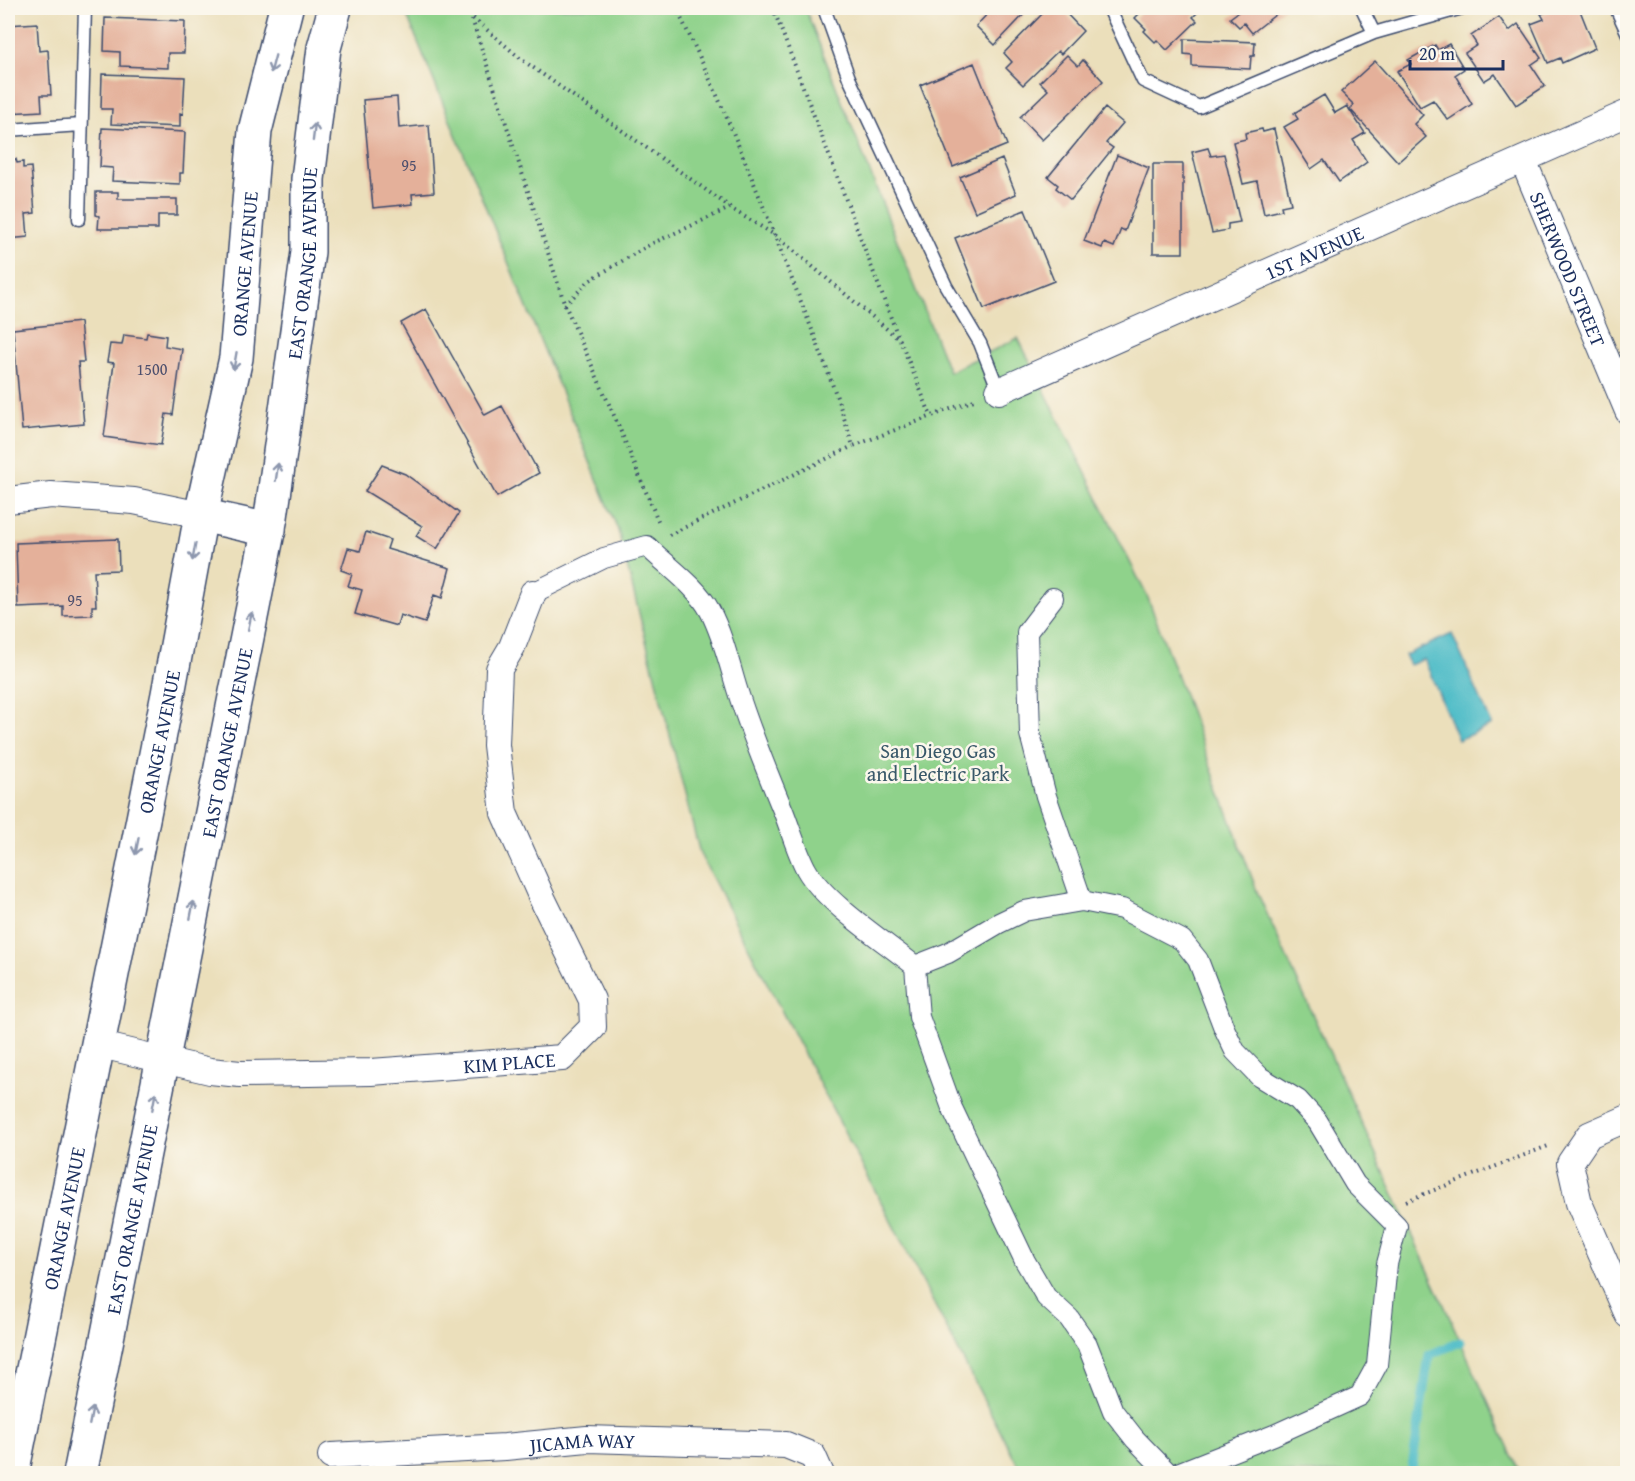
<svg xmlns="http://www.w3.org/2000/svg" width="1635" height="1481" viewBox="0 0 1635 1481" font-family="'Gentium Book Plus',serif">
	<style>
		.green { fill: #8fd28b; stroke: #558074; stroke-width: 1.5 }
		.water { fill: #4ebcc7; stroke: #347692; stroke-width: 1.5 }
		.lines { fill: none; stroke-linecap: round; stroke-linejoin: round }
		.stream { stroke: #4ebcc7; stroke-width: 9 }
		.building { fill: #e4b09a }
		.service-casing { stroke: #3a496c; stroke-width: 15 }
		.pedestrian-casing { stroke: #3a496c; stroke-width: 22 }
		.minor-casing { stroke: #3a496c; stroke-width: 28 }
		.primary-casing { stroke: #3a496c; stroke-width: 36 }
		.path { stroke: #3a496c; stroke-width: 4; stroke-dasharray: 1.5 4.5; stroke-linecap: butt }
		.service { stroke: #fff; stroke-width: 12 }
		.pedestrian { stroke: #fff; stroke-width: 20 }
		.minor { stroke: #fff; stroke-width: 26 }
		.primary { stroke: #fff; stroke-width: 33 }
		.oneway { stroke: #8d97ae }
		.labels { text-anchor: middle; dominant-baseline: central; stroke-width: 5; stroke-linejoin: round; paint-order: stroke }
		.number-label { font-size: 16px; fill: #4d4f6d }
		.street-label { font-size: 20px; fill: #1b2f5e; stroke: #fbf7ec }
		.park-label { font-size: 20px; fill: #385869; stroke: #fbf7ec }
	</style>
	<rect width="100%" height="100%" fill="#fbf7ec"/>
	<filter id="ink" filterUnits="userSpaceOnUse"><feTurbulence type="fractalNoise" baseFrequency=".0167" numOctaves="2"/><feDisplacementMap in="SourceGraphic" scale="12" xChannelSelector="R" yChannelSelector="G"/><feConvolveMatrix kernelMatrix="1 2 1 2 8 2 1 2 1" color-interpolation-filters="sRGB"/></filter>
	<filter id="wash" filterUnits="userSpaceOnUse"><feTurbulence type="fractalNoise" baseFrequency=".008" numOctaves="4" result="noise"/><feDisplacementMap in="SourceGraphic" scale="24" xChannelSelector="R" yChannelSelector="G"/><feGaussianBlur stdDeviation="1.35" result="paint"/><feColorMatrix in="noise" values="0 0 0 0 0 0 0 0 0 0 0 0 0 0 0 0 0 1.4 0 .05"/><feComposite in="paint" operator="in"/></filter>
	<g filter="url(#wash)">
		<rect width="100%" height="100%" fill="#ebdfbb"/>
		<!-- green -->
		<path class="green" d="M 404,8 L 805,8 L 949,372 L 1018,338 L 1148,598 L 1258,894 L 1520,1473 L 1022,1473 L 700,854 L 618,530 Z"/>
		<!-- water -->
		<path class="water" d="M 1452,634 L 1492,725 L 1458,740 L 1424,659 L 1410,665 L 1405,655 Z"/>
		<g class="lines">
			<!-- stream -->
			<path class="stream" d="M 1411,1474 L 1429,1355 L 1460,1342"/>
		</g>
		<g id="blocks">
			<!-- building -->
			<path class="building" d="M 993,8 L 1030,8 L 995,45 L 976,26 Z
				M 1048,8 L 1061,8 L 1083,31 L 1061,54 L 1058,51 L 1023,85 L 1006,68 L 1012,62 L 1004,53 Z
				M 1145,8 L 1202,8 L 1193,17 L 1197,21 L 1167,50 L 1157,40 L 1155,42 L 1144,31 L 1146,29 L 1135,18 Z
				M 1236,8 L 1284,8 L 1252,33 L 1244,23 L 1239,27 L 1230,18 L 1238,12 Z
				M 1557,8 L 1579,8 L 1595,48 L 1562,63 L 1560,58 L 1548,63 L 1531,24 L 1544,19 L 1541,14 Z
				M 1499,17 L 1509,31 L 1518,24 L 1541,58 L 1531,65 L 1545,86 L 1516,105 L 1495,74 L 1484,81 L 1465,53 L 1477,45 L 1471,36 Z
				M 105,18 L 185,21 L 184,53 L 168,53 L 168,68 L 120,66 L 120,52 L 104,51 Z
				M 37,23 L 39,51 L 48,50 L 51,95 L 41,95 L 42,111 L 8,113 L 8,25 Z
				M 1184,39 L 1255,42 L 1254,56 L 1251,56 L 1250,69 L 1192,66 L 1192,55 L 1184,54 Z
				M 1449,44 L 1464,69 L 1455,75 L 1472,104 L 1448,120 L 1433,100 L 1420,107 L 1397,71 L 1411,64 L 1408,60 L 1435,45 L 1438,50 Z
				M 1067,55 L 1078,66 L 1083,60 L 1103,81 L 1042,140 L 1020,117 L 1048,90 L 1040,82 Z
				M 1375,61 L 1423,115 L 1414,124 L 1426,137 L 1398,162 L 1350,109 L 1354,105 L 1341,92 Z
				M 974,63 L 1007,145 L 953,167 L 920,85 Z
				M 102,74 L 185,77 L 183,114 L 180,113 L 180,127 L 111,124 L 112,109 L 101,109 Z
				M 1324,95 L 1335,113 L 1347,106 L 1365,133 L 1353,140 L 1367,162 L 1339,182 L 1324,160 L 1311,169 L 1284,127 L 1298,119 L 1294,113 Z
				M 397,97 L 399,128 L 429,125 L 434,192 L 412,194 L 413,204 L 373,208 L 363,100 Z
				M 1105,108 L 1123,123 L 1106,143 L 1113,148 L 1071,200 L 1056,188 L 1058,185 L 1048,177 Z
				M 102,128 L 185,132 L 183,173 L 180,173 L 180,184 L 112,181 L 113,168 L 100,167 Z
				M 1262,129 L 1263,132 L 1274,129 L 1291,204 L 1281,206 L 1282,210 L 1264,214 L 1257,181 L 1243,184 L 1233,142 L 1246,139 L 1245,133 Z
				M 1208,148 L 1211,156 L 1224,154 L 1240,222 L 1228,224 L 1228,230 L 1212,233 L 1192,152 Z
				M 1117,155 L 1149,168 L 1125,231 L 1121,229 L 1114,247 L 1104,243 L 1102,248 L 1084,241 Z
				M 8,159 L 16,159 L 17,163 L 23,162 L 23,168 L 31,167 L 35,213 L 26,214 L 28,237 L 8,239 Z
				M 1002,159 L 1016,194 L 975,212 L 960,177 Z
				M 1153,164 L 1183,164 L 1183,253 L 1153,253 Z
				M 96,192 L 118,192 L 118,199 L 177,199 L 177,215 L 158,215 L 158,229 L 98,229 L 99,216 L 96,215 Z
				M 1025,210 L 1054,281 L 984,309 L 955,238 Z
				M 426,309 L 485,415 L 502,406 L 539,473 L 497,497 L 401,323 Z
				M 80,322 L 84,362 L 78,362 L 84,424 L 22,430 L 13,329 Z
				M 147,333 L 166,336 L 165,346 L 182,349 L 173,415 L 166,414 L 161,445 L 104,437 L 114,363 L 107,362 L 110,344 L 122,345 L 124,335 L 146,338 Z
				M 382,465 L 405,474 L 459,513 L 437,549 L 416,536 L 422,526 L 365,491 Z
				M 366,532 L 390,540 L 387,549 L 450,568 L 442,598 L 434,595 L 425,623 L 400,615 L 397,626 L 355,614 L 362,590 L 348,586 L 352,574 L 341,570 L 348,548 L 360,551 Z
				M 118,539 L 119,570 L 94,571 L 96,606 L 92,606 L 92,615 L 63,616 L 63,606 L 18,608 L 16,543 Z"/>
		</g>
	</g>
	<g filter="url(#ink)">
		<use href="#blocks" fill-opacity="0" stroke="#3a496c" stroke-width="1.5"/>
		<g class="lines">
			<!-- service casing -->
			<g class="service-casing">
				<path id="service" d="M 824,8 L 849,78 L 946,286 L 980,343 L 999,391
					M 1109,8 L 1143,81 L 1199,107 L 1374,33
					M 1362,8 L 1374,33 L 1462,8
					M 1616,8 L 1628,34
					M 8,130 L 81,125
					M 79,219 L 85,8"/>
			</g>
			<!-- pedestrian casing -->
			<g class="pedestrian-casing">
				<path id="pedestrian" d="M 533,593 L 604,558 L 647,546 C 668,567 696,585 710,611 C 723,636 729,663 737,689 C 750,731 767,772 784,813 C 791,831 797,852 806,869 C 825,903 884,941 915,966
					M 1053,598 L 1027,632 L 1030,734 L 1046,796 L 1082,901 L 1122,909 L 1182,940 L 1198,960 L 1224,1028 L 1235,1051 L 1260,1077 L 1298,1100 L 1318,1122 L 1355,1184 L 1397,1226 L 1387,1264 L 1377,1365 L 1360,1396 L 1274,1435 L 1175,1474
					M 1082,901 L 1024,911 L 999,923 L 948,953 L 915,966 L 919,1017 L 952,1108 L 1025,1261 L 1046,1297 L 1069,1318 L 1087,1344 L 1113,1411 L 1135,1439 L 1169,1474"/>
			</g>
			<!-- minor casing -->
			<g class="minor-casing">
				<g id="minor">
					<path id="s1" d="M 1523,160 L 1628,411"/>
					<path id="s2" d="M 999,391 L 1628,113"/>
					<path d="M 8,500 L 51,495 L 134,501 L 201,515"/>
					<path id="s3" d="M 97,1044 L 210,1071 L 240,1074 L 371,1072 L 562,1058 L 593,1027 L 592,1000 L 542,898 L 504,813 L 496,745 L 499,669 L 512,647 L 533,593"/>
					<path d="M 1628,1118 L 1589,1135 L 1570,1163 L 1579,1203 L 1628,1315"/>
					<path id="s4" d="M 331,1456 L 505,1447 L 587,1439 L 786,1445 L 813,1456 L 821,1474"/>
				</g>
			</g>
			<!-- primary casing -->
			<g class="primary-casing">
				<g id="primary">
					<path d="M 201,515 L 269,530"/>
					<path id="s5" d="M 12,1474 L 168,694 L 201,515 L 236,358 L 255,131 L 286,8"/>
					<path id="s6" d="M 80,1474 L 271,517 L 308,252 L 308,179 L 324,48 L 335,8"/>
				</g>
			</g>
			<!-- path -->
			<path class="path" d="M 467,8 L 471,16 L 521,59 L 730,207
				M 474,8 L 471,16 L 565,305 L 616,420 L 659,523
				M 676,8 C 718,92 753,179 787,267 C 811,326 834,385 853,446 L 974,400
				M 773,8 L 899,339
				M 565,305 L 590,280 L 651,244 L 730,208 L 775,235 L 900,340 L 931,416
				M 669,535 L 853,446
				M 1406,1201 L 1548,1146"/>
			<!-- service -->
			<use href="#service" class="service"/>
			<!-- pedestrian -->
			<use href="#pedestrian" class="pedestrian"/>
			<!-- minor -->
			<use href="#minor" class="minor"/>
			<!-- primary -->
			<use href="#primary" class="primary"/>
		</g>
		<!-- one-way arrows -->
		<defs><path id="oneway-shaft" d="M-6 0H5M1.5-3L5.5 0L1.5 3" fill="none" stroke-width="1.6" stroke-linecap="round" stroke-linejoin="round" transform="scale(1.5)"/></defs>
		<g class="oneway">
			<use href="#oneway-shaft" transform="translate(273 64) rotate(105)"/>
			<use href="#oneway-shaft" transform="translate(314 132) rotate(-83)"/>
			<use href="#oneway-shaft" transform="translate(235 361) rotate(100)"/>
			<use href="#oneway-shaft" transform="translate(277 472) rotate(-82)"/>
			<use href="#oneway-shaft" transform="translate(194 552) rotate(100)"/>
			<use href="#oneway-shaft" transform="translate(250 621) rotate(-78)"/>
			<use href="#oneway-shaft" transform="translate(137 846) rotate(101)"/>
			<use href="#oneway-shaft" transform="translate(192 910) rotate(-79)"/>
			<use href="#oneway-shaft" transform="translate(154 1101) rotate(-79)"/>
			<use href="#oneway-shaft" transform="translate(91 1416) rotate(-79)"/>
		</g>
	</g>
	<g class="labels">
		<!-- number labels -->
		<g class="number-label">
			<text x="409" y="165">95</text>
			<text x="152" y="369">1500</text>
			<text x="75" y="600">95</text>
		</g>
		<!-- street labels -->
		<g class="street-label">
			<text stroke="none"><textPath href="#s2" startOffset="344">1ST AVENUE</textPath></text>
			<text stroke="none"><textPath href="#s5" startOffset="1233">ORANGE AVENUE</textPath></text>
			<text stroke="none"><textPath href="#s6" startOffset="1232">EAST ORANGE AVENUE</textPath></text>
			<text stroke="none"><textPath href="#s1" startOffset="118">SHERWOOD STREET</textPath></text>
			<text stroke="none"><textPath href="#s5" startOffset="747">ORANGE AVENUE</textPath></text>
			<text stroke="none"><textPath href="#s6" startOffset="746">EAST ORANGE AVENUE</textPath></text>
			<text stroke="none"><textPath href="#s3" startOffset="416">KIM PLACE</textPath></text>
			<text stroke="none"><textPath href="#s5" startOffset="261">ORANGE AVENUE</textPath></text>
			<text stroke="none"><textPath href="#s6" startOffset="260">EAST ORANGE AVENUE</textPath></text>
			<text stroke="none"><textPath href="#s4" startOffset="252">JICAMA WAY</textPath></text>
		</g>
		<!-- park labels -->
		<g class="park-label">
			<text x="938" y="750">San Diego Gas<tspan x="938" dy="23">and Electric Park</tspan></text>
		</g>
	</g>
	<!-- margin -->
	<rect width="1635" height="1481" fill="none" stroke="#fbf7ec" stroke-width="30"/>
	<!-- scale -->
	<path d="M1410 60v9h93v-9" fill="none" stroke="#1b2f5e" stroke-width="3"/>
	<text x="1419" y="60" font-size="18" fill="#1b2f5e" stroke="#fbf7ec" stroke-width="4.5" paint-order="stroke">20 m</text>
</svg>
